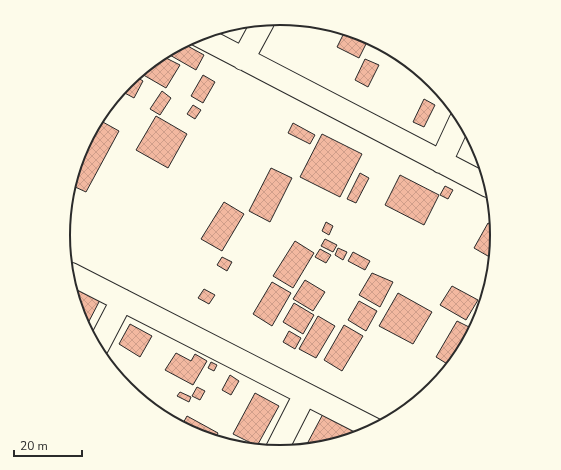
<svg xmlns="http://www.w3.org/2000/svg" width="561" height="470" viewBox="0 0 561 470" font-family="'Nunito Sans',sans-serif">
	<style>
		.building { fill: url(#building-cross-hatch); stroke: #2b2b2b }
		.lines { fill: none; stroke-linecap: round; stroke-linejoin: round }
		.minor-casing { stroke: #2b2b2b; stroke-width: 24 }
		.minor { stroke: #fdfbea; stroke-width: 22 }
		.rim { fill: none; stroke: #2b2b2b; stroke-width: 2 }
	</style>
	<defs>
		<pattern id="building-cross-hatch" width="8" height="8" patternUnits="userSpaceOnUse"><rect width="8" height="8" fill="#f2b8a0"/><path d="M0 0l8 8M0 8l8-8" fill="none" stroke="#d09e8a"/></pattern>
	</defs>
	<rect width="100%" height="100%" fill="#fdfbea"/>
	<!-- building -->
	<path class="building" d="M 345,31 L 364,35 L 369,38 L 359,58 L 337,47 Z
		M 184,44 L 204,55 L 196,70 L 168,54 Z
		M 164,57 L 180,65 L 166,88 L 140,73 Z
		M 365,59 L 379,65 L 368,87 L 355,80 Z
		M 203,75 L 215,82 L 203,103 L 191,96 Z
		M 135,76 L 143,81 L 134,98 L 121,91 L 127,81 Z
		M 162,91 L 171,98 L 160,115 L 150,109 Z
		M 424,99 L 435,105 L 424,127 L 413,122 Z
		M 193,105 L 201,110 L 195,119 L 187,114 Z
		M 156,116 L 187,134 L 168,168 L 136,150 Z
		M 101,121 L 119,131 L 86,192 L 73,186 L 79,158 Z
		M 293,123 L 315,135 L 310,144 L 288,133 Z
		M 322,134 L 362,154 L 340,197 L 300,177 Z
		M 271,168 L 292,178 L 270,222 L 249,211 Z
		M 360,173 L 369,178 L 356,203 L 347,199 Z
		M 400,175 L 439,195 L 424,225 L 385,205 Z
		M 445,186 L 453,190 L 448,199 L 440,195 Z
		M 224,202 L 244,214 L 222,251 L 201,239 Z
		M 326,222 L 333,226 L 329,235 L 322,231 Z
		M 488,223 L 496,227 L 497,235 L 493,259 L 474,248 Z
		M 325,239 L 337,245 L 333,252 L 321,246 Z
		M 295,241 L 314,253 L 293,288 L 273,276 Z
		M 338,248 L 347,252 L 343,260 L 335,255 Z
		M 320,249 L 331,255 L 326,263 L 315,257 Z
		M 353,252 L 370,261 L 365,270 L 348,261 Z
		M 222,257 L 232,262 L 227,271 L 217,265 Z
		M 372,273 L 393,282 L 380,307 L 359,295 Z
		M 305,280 L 325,292 L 313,311 L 293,299 Z
		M 272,282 L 291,293 L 272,326 L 253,314 Z
		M 452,286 L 478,300 L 466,320 L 440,305 Z
		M 74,287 L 100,300 L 86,327 L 80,318 Z
		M 204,289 L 215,295 L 209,304 L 198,298 Z
		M 398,293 L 432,312 L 413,344 L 379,326 Z
		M 359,301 L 377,311 L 366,331 L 348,320 Z
		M 294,303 L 314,315 L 303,334 L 283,322 Z
		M 318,316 L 335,326 L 316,358 L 299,349 Z
		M 457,321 L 471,328 L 449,365 L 436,357 Z
		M 130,324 L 152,336 L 140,357 L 119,344 Z
		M 344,325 L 363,336 L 342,371 L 324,360 Z
		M 289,331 L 301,338 L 295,349 L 283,342 Z
		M 176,353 L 191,361 L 195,354 L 207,361 L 193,385 L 165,370 Z
		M 211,362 L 217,365 L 214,371 L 208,368 Z
		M 230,375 L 239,381 L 231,395 L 222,390 Z
		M 197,387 L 205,391 L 200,400 L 192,396 Z
		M 180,392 L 191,397 L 189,402 L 177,396 Z
		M 255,393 L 279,406 L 257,446 L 233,434 Z
		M 324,412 L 359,430 L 355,437 L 310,446 L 307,444 Z
		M 187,416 L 218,433 L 215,439 L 197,435 L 182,425 Z"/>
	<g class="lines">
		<!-- minor casing -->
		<g class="minor-casing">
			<path id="minor" d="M 198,35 L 488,186
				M 243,59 L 263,22
				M 441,162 L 460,121
				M 71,274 L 374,429
				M 98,346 L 122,300
				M 276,451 L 305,394"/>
		</g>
		<!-- minor -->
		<use href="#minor" class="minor"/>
	</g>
	<!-- crop -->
	<path d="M0 0H561V470H0ZM70 235a210 210 0 1 1 420 0a210 210 0 1 1-420 0Z" fill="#fdfbea" fill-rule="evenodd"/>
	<path class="rim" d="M70 235a210 210 0 1 1 420 0a210 210 0 1 1-420 0Z"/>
	<!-- scale -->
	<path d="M14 450v6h68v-6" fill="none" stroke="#2b2b2b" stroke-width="2"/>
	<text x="20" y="450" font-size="12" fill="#2b2b2b" stroke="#fdfbea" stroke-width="3" paint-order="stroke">20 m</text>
</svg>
